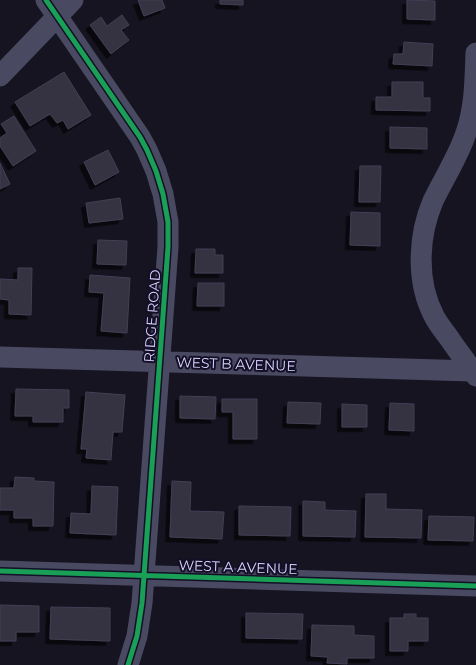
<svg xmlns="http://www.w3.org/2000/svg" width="476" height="665" viewBox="0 0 476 665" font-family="Montserrat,sans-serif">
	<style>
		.building { fill: #343243; stroke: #433f54; filter: url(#shadow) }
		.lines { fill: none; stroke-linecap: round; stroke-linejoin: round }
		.minor { stroke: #4a4962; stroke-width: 21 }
		.cycleway-casing { stroke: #130f26; stroke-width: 8 }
		.cycleway { stroke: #1a9f57; stroke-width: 5 }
		.labels { text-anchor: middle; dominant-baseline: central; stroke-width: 4; stroke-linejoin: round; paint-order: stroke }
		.street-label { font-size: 14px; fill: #d9d4ff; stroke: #130f26 }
	</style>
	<defs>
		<filter id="shadow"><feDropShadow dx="-4.5" dy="4.5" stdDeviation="0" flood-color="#0009"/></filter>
	</defs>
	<rect width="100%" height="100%" fill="#161421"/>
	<!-- building -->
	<path class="building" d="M 138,0 L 162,0 L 165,8 L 144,16 Z
		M 220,0 L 243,0 L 243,5 L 220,4 Z
		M 407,0 L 435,1 L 435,20 L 407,19 Z
		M 122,15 L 129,25 L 121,30 L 129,40 L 111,54 L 90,25 L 101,17 L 107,26 Z
		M 404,42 L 433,44 L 432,66 L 393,64 L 394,54 L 403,54 Z
		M 64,72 L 91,115 L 68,129 L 63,120 L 57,123 L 50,114 L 30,126 L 15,102 Z
		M 392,82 L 423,82 L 423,98 L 430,98 L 430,111 L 376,110 L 376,97 L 392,97 Z
		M 14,116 L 36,151 L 13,166 L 0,146 L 0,138 L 7,133 L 1,124 Z
		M 390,127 L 427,128 L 427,149 L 390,148 Z
		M 108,150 L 119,172 L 95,185 L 84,162 Z
		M 0,163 L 10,184 L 0,189 Z
		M 360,166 L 381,166 L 380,202 L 359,202 Z
		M 120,198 L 123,219 L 89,223 L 86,203 Z
		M 351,212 L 380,213 L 380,246 L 350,245 Z
		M 98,240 L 127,241 L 126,265 L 97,264 Z
		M 196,249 L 215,249 L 215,255 L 223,255 L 223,273 L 195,273 Z
		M 18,268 L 32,268 L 31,315 L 9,314 L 9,300 L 0,299 L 0,279 L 18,280 Z
		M 90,275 L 130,278 L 127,333 L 101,331 L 104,293 L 89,292 Z
		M 198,283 L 224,283 L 224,306 L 197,306 Z
		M 16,389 L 69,390 L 69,408 L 63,408 L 63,422 L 33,422 L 33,416 L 15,416 Z
		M 86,392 L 125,395 L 122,432 L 113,432 L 111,460 L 86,458 L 87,449 L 81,449 Z
		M 180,396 L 216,397 L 215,419 L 180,418 Z
		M 222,399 L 257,399 L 257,439 L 233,439 L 233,412 L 222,412 Z
		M 288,402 L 321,403 L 320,424 L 287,423 Z
		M 390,403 L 414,404 L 414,431 L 389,430 Z
		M 342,404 L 367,405 L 367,427 L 342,427 Z
		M 15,477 L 34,478 L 34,481 L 54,482 L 53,526 L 33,526 L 33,518 L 14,518 L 14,510 L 0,510 L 0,488 L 14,488 Z
		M 172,481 L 191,482 L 190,511 L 224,512 L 222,539 L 170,537 Z
		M 92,486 L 118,487 L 116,535 L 70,533 L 71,513 L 91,514 Z
		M 366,494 L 386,494 L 386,509 L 422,510 L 421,538 L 365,537 Z
		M 303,501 L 325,502 L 325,510 L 356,511 L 355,537 L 303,536 Z
		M 239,506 L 291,507 L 290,536 L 239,535 Z
		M 429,516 L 474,517 L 473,541 L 428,540 Z
		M 0,605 L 39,606 L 39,632 L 16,632 L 16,641 L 0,641 Z
		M 51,607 L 110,608 L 110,641 L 50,639 Z
		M 246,613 L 303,614 L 302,639 L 246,638 Z
		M 404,614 L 416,614 L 416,618 L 428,618 L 428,641 L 408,641 L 408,651 L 390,651 L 390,618 L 404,618 Z
		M 312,625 L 354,626 L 354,635 L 374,636 L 374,658 L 347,658 L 347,664 L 327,663 L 328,657 L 311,656 Z"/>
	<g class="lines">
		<!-- minor -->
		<path class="minor" d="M 46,0 L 140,137 L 147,150 L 156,171 L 163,194 L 168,222 L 168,247 L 142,603 L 137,636 L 128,665
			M 476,53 C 475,80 475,107 466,133 C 458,157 444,178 433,201 C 418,236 416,282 434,316 C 438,324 444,331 449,338 C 458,351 467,363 476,376
			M 0,76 L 73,0
			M 0,357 L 472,371
			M 0,571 L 476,586"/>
		<!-- cycleway casing -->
		<g class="cycleway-casing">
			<path id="cycleway" d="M 46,0 L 140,137 L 147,150 L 156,171 L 163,194 L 168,222 L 168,247 L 142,603 L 137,636 L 128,665
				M 0,571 L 476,586"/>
		</g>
		<!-- cycleway -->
		<use href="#cycleway" class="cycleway"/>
	</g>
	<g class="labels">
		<!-- street labels -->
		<g class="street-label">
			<text transform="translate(152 316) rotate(-86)">RIDGE ROAD</text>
			<text transform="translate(236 364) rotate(2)">WEST B AVENUE</text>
			<text transform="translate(238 567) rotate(2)">WEST A AVENUE</text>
		</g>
	</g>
</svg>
